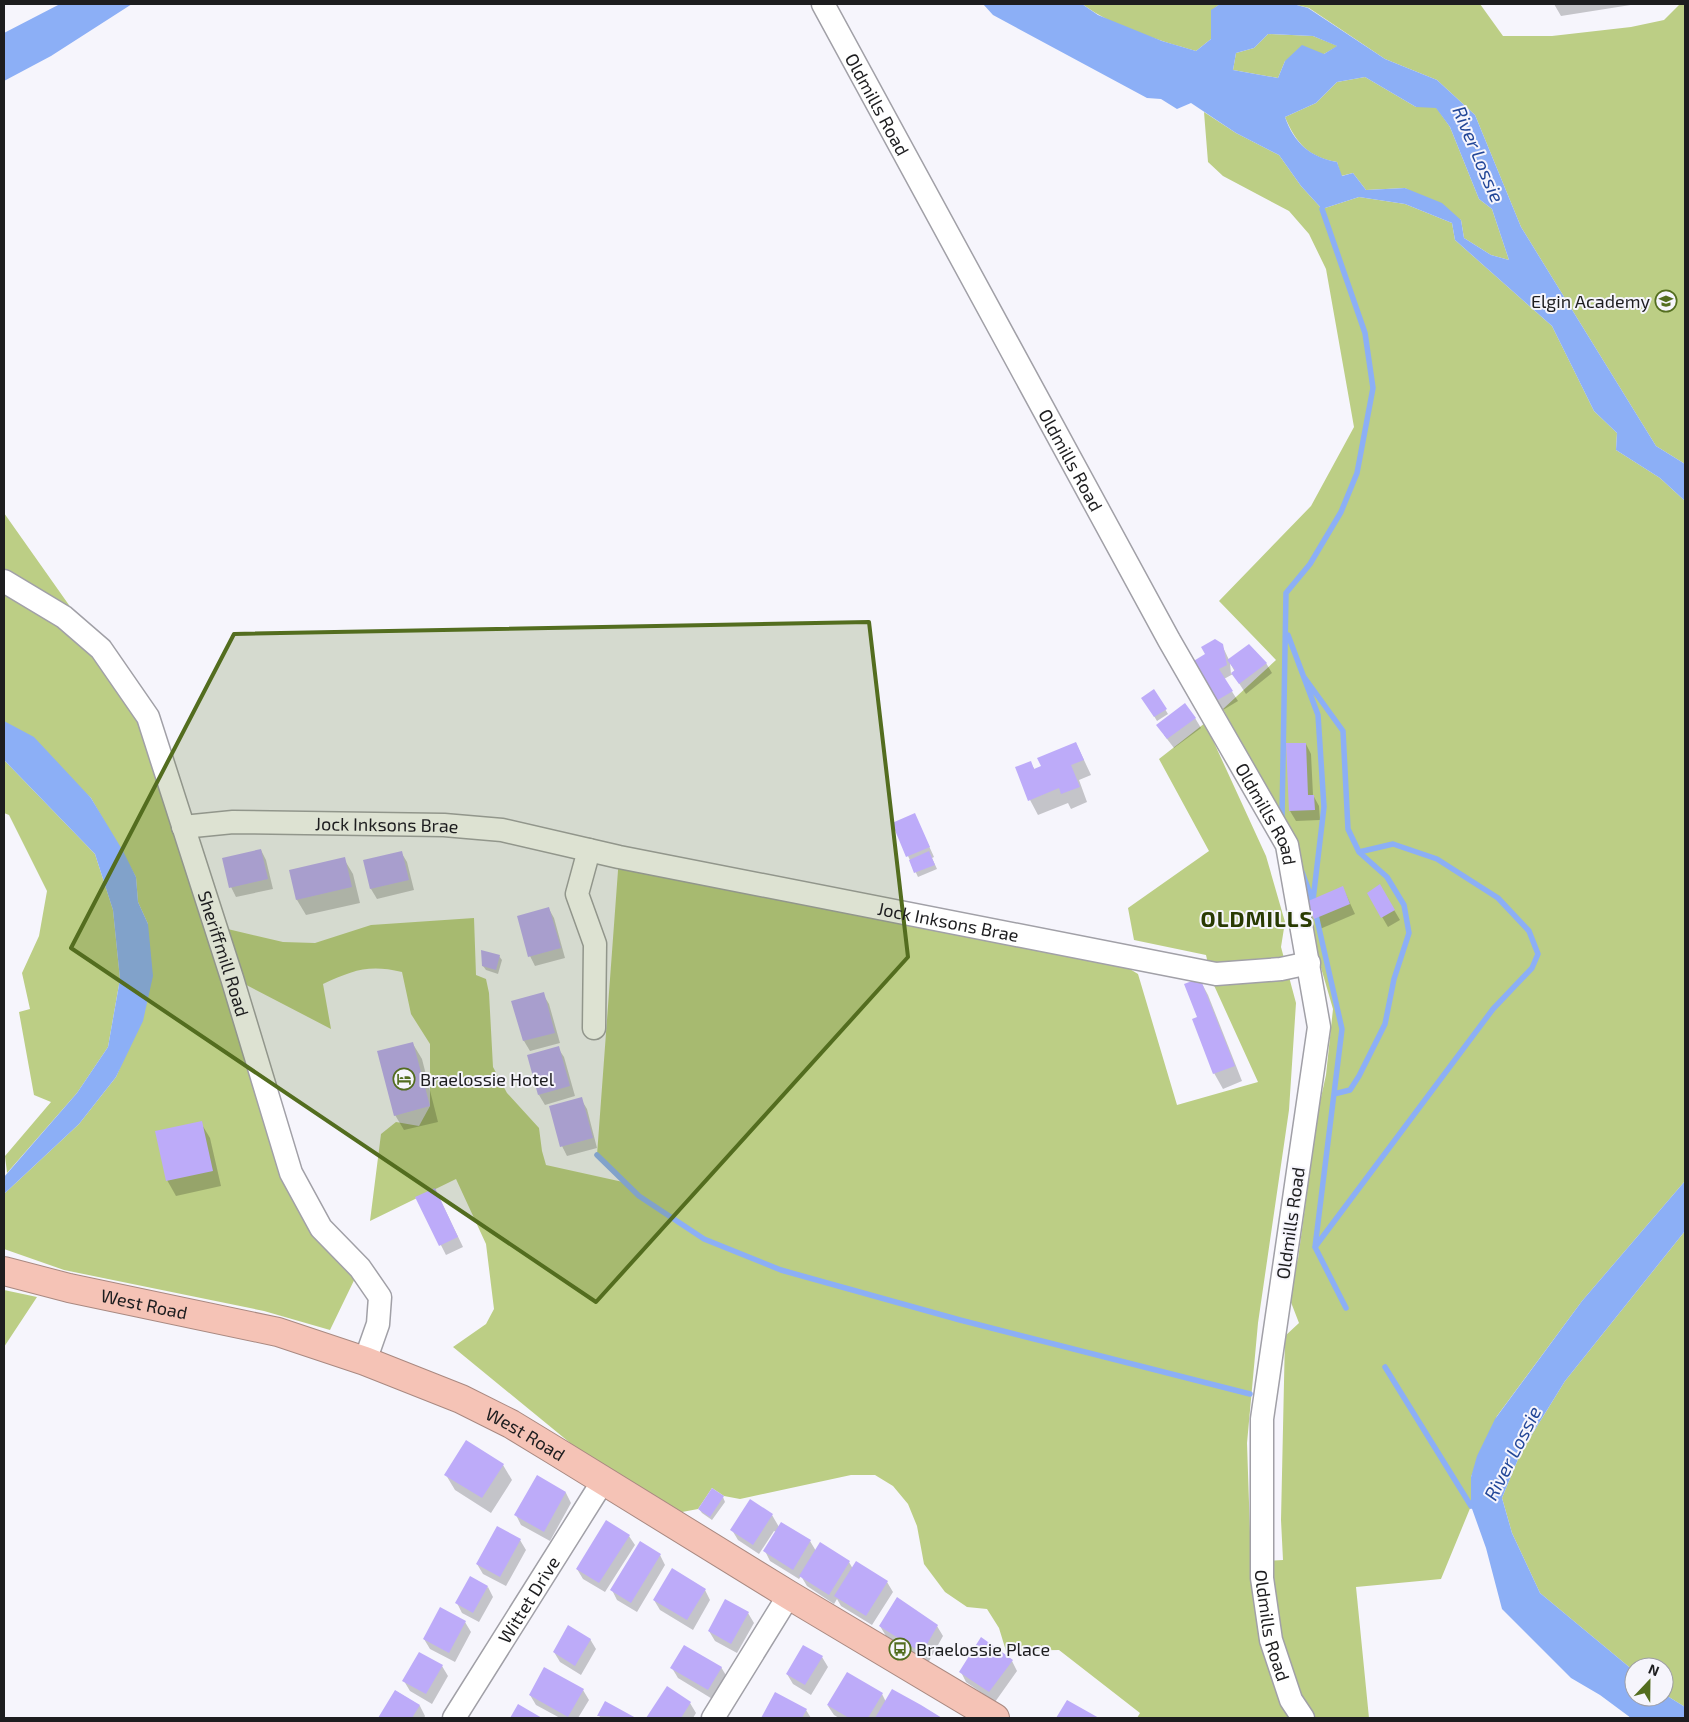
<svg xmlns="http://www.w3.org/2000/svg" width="1689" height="1722" viewBox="0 0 1689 1722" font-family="'Exo 2',sans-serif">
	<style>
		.green { fill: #bcce85 }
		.water { fill: #8caff6; fill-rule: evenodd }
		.shadow { fill: #0003; fill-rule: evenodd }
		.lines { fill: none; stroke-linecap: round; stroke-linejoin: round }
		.stream { stroke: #8caff6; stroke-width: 5.5 }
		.building { fill: #bdabf9 }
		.minor-casing { stroke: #a1a0a7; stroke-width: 25 }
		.highway-casing { stroke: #a98981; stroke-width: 30 }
		.minor { stroke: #fff; stroke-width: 22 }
		.highway { stroke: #f5c3b6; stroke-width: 28 }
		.marked { fill: #536d1f; fill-opacity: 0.2; stroke: #536d1f; stroke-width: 4; stroke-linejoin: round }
		.labels { text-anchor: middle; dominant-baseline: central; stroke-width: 4; stroke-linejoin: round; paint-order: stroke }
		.street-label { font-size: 18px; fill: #1d1d1f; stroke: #f6f5fc }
		.poi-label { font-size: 18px; fill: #1d1d1f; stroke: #f6f5fc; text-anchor: start }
		.water-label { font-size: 19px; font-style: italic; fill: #234798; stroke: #f6f5fc }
		.district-label { font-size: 22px; font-weight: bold; letter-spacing: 1px; fill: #293a02; stroke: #f6f5fc }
	</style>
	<rect width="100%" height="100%" fill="#f6f5fc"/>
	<!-- green -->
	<path class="green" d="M 1082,4 L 1220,4 L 1211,11 L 1211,39 L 1196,51 C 1158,40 1115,28 1082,4 Z
		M 1293,4 L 1480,4 L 1503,36 L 1552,36 L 1631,27 L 1664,20 L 1680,4 L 1685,4 L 1685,464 L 1656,446 L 1521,227 L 1475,115 L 1437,80 L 1385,59 L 1309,8 Z
		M 1268,34 L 1313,36 L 1338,46 L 1324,54 L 1285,61 L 1278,78 L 1233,70 L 1236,53 L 1254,48 Z
		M 1365,77 L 1416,107 L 1436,107 L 1450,127 L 1479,199 L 1492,209 L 1509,260 L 1491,255 L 1464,238 L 1461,220 L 1405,188 L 1366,190 L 1353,173 L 1341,176 L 1337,162 C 1308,157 1296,143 1285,117 L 1316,103 L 1337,82 Z
		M 1204,112 L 1236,133 L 1279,155 L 1301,186 L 1322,209 L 1359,197 L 1405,204 L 1452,223 L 1455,240 L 1552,326 L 1594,411 L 1617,433 L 1616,450 L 1660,478 L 1685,501 L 1685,1181 L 1582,1301 L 1497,1416 L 1471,1477 L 1471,1506 L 1441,1579 L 1356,1587 L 1369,1718 L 1137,1718 L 1140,1713 L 1059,1650 L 1006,1651 L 999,1628 L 987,1609 L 967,1607 L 945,1592 L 924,1564 L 917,1526 L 908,1504 L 893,1486 L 875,1475 L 851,1475 L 740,1499 L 724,1496 L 712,1488 L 698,1509 L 682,1512 L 580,1451 L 453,1347 L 486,1324 L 494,1309 L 486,1244 L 456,1179 L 370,1221 L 381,1134 L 396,1122 L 419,1126 L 430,1106 L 430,1044 L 411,1014 L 402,972 C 369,964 353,970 323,984 L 331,1029 L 233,978 L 291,1173 L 360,1268 L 330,1330 L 264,1311 L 64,1270 L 4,1249 L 4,1194 L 79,1124 L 116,1077 L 125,1056 L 148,924 L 138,902 L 136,877 L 91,798 L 4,721 L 4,513 L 148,717 L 215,926 L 283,942 L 315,943 L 371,925 L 474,918 L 476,975 L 486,979 L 489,993 L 493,1067 L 507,1093 L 539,1128 L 542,1151 L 546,1165 L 623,1182 L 597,1155 L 619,857 L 1100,951 L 1138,974 L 1177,1105 L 1258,1082 L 1212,981 L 1206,955 L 1134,940 L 1128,908 L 1209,851 L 1159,759 L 1205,723 L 1266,856 L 1285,922 L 1281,947 L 1296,1003 L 1289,1110 L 1258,1323 L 1247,1443 L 1251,1562 L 1283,1560 L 1281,1520 L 1285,1336 L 1299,1323 L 1287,1292 L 1298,1259 L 1318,1111 L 1326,1075 L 1333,1009 L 1273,802 L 1223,709 L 1276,660 L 1219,601 L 1311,506 L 1354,427 L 1326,269 L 1309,234 L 1289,211 L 1223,176 L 1208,162 Z
		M 4,760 L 95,854 L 113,910 L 120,979 L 108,1047 L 77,1093 L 7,1173 L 5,1156 L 51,1102 L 34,1095 L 19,1012 L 30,1009 L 22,973 L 39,936 L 47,891 L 9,815 L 4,813 Z
		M 1685,1231 L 1685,1707 L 1664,1694 L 1664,1667 L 1634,1667 L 1634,1671 L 1540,1593 L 1512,1533 L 1502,1498 L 1521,1452 L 1565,1381 Z
		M 4,1290 L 37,1297 L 4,1347 Z"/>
	<!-- water -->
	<path class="water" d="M 60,4 L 132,4 L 51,56 L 4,81 L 4,33 Z
		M 983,4 L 1082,4 L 1098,15 L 1162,41 L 1196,51 L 1211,39 L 1211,10 L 1220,4 L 1293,4 L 1308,8 L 1385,59 L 1437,80 L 1475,115 L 1521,227 L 1656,446 L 1685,464 L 1685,501 L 1660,478 L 1616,450 L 1617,433 L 1594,411 L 1552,326 L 1455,240 L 1452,223 L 1405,204 L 1359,197 L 1322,209 L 1301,186 L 1279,155 L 1236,133 L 1191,103 L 1177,109 L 1161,99 L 1147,98 L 993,15 ZM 1268,34 L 1313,36 L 1337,46 L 1324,54 L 1302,45 L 1285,61 L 1278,78 L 1233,70 L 1236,53 L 1254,48 ZM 1365,77 L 1416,107 L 1436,108 L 1450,127 L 1479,199 L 1492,209 L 1509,260 L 1491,255 L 1464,238 L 1461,220 L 1442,203 L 1405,188 L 1366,190 L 1353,173 L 1342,176 L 1337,162 C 1310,157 1294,143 1285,117 L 1316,103 L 1337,82 Z
		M 4,721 L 34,737 L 91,798 L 123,851 L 136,877 L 138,902 L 148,924 L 153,976 L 143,1021 L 116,1077 L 79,1124 L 4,1194 L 4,1177 L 77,1093 L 108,1047 L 120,979 L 113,910 L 95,854 L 4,760 Z
		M 1685,1181 L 1685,1231 L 1565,1381 L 1521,1452 L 1502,1498 L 1512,1533 L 1540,1593 L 1634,1671 L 1634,1697 L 1664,1697 L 1664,1694 L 1685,1707 L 1685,1718 L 1631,1718 L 1600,1695 L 1571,1678 L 1502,1609 L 1486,1548 L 1471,1506 L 1471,1477 L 1477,1456 L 1495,1419 L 1582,1301 Z"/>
	<!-- shadow -->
	<path class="shadow" d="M 1554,4 L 1637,4 L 1561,16 Z
		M 1222,645 L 1229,660 L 1266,663 L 1272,673 L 1246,694 L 1233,674 L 1224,679 L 1238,701 L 1223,710 L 1194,662 ZM 1230,663 L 1235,672 L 1231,674 Z
		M 1154,691 L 1168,714 L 1157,721 L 1143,698 Z
		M 1195,718 L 1201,728 L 1174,748 L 1164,735 Z
		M 1076,743 L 1091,775 L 1079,780 L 1087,802 L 1071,809 L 1068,803 L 1038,815 L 1030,800 L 1030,762 L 1035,770 L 1042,767 Z
		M 1306,744 L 1311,754 L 1313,795 L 1319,806 L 1320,820 L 1296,821 L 1290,811 Z
		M 915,815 L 934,857 L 932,858 L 937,869 L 918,877 L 908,856 Z
		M 261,850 L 266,860 L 273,889 L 236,897 L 231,887 Z
		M 401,852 L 407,862 L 414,890 L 377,899 L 371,889 L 365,861 Z
		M 344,859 L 353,874 L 360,903 L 306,915 L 297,900 L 291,871 Z
		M 1380,886 L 1400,920 L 1388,927 L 1368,893 Z
		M 1343,888 L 1355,914 L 1320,929 L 1308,903 Z
		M 549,909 L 554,918 L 565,958 L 535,966 L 530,956 Z
		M 499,956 L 502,960 L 498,974 L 486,970 L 483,966 Z
		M 1200,980 L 1208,995 L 1242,1081 L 1223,1089 L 1214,1073 L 1198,1018 Z
		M 543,994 L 549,1004 L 560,1043 L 530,1051 L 524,1041 L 513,1002 Z
		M 413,1044 L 422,1059 L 438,1122 L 404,1130 L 395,1115 Z
		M 558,1048 L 564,1057 L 575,1096 L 545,1105 L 539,1095 Z
		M 581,1099 L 587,1109 L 597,1148 L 567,1156 L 562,1146 Z
		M 201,1123 L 210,1138 L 221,1186 L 176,1196 L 167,1180 Z
		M 417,1198 L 440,1199 L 463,1247 L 446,1255 Z
		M 503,1465 L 512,1480 L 491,1513 L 455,1490 L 446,1475 Z
		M 537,1477 L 566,1493 L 571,1503 L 550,1541 L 521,1525 L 516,1515 Z
		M 723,1497 L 725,1502 L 712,1520 L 702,1513 L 699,1509 Z
		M 772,1515 L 779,1527 L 810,1541 L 816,1551 L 849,1562 L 853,1569 L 856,1563 L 887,1582 L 893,1592 L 872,1625 L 841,1606 L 837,1599 L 834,1604 L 807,1586 L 801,1576 L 799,1579 L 770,1561 L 765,1551 L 776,1532 L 774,1531 L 759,1554 L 738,1540 L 732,1530 Z
		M 629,1536 L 635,1545 L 605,1592 L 583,1579 L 577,1569 Z
		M 520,1540 L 526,1550 L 506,1586 L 483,1574 L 477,1564 Z
		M 660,1555 L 665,1565 L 637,1612 L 617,1600 L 612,1590 Z
		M 488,1587 L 493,1597 L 479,1622 L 462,1613 L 457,1603 Z
		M 705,1590 L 710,1600 L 693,1630 L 660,1610 L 654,1600 Z
		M 748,1613 L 754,1623 L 737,1653 L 715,1641 L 709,1631 Z
		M 465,1622 L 471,1632 L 455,1662 L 430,1649 L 424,1639 Z
		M 880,1626 L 937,1626 L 943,1636 L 928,1663 L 886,1636 Z
		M 590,1639 L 596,1649 L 581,1675 L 560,1662 L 554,1652 Z
		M 822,1657 L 828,1667 L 811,1695 L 793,1684 L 787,1674 Z
		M 1012,1661 L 1017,1671 L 995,1702 L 966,1682 L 961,1672 Z
		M 442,1666 L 448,1676 L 432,1704 L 410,1691 L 404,1681 Z
		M 721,1667 L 727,1677 L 714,1700 L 678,1678 L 672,1668 Z
		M 668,1688 L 690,1703 L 696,1713 L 693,1718 L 647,1718 Z
		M 583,1690 L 589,1700 L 578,1718 L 560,1718 L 536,1705 L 530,1695 Z
		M 396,1691 L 420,1706 L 425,1716 L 424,1718 L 380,1718 Z
		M 775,1694 L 806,1710 L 811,1718 L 762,1718 Z
		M 882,1694 L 886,1702 L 921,1706 L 941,1718 L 839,1718 L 834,1715 L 828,1706 Z
		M 606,1703 L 633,1718 L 599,1718 Z"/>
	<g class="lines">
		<!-- stream -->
		<path class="stream" d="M 1288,635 L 1318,715 L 1324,807 L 1313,900
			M 1304,677 L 1343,731 L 1348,829 L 1359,852 L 1387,877 L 1404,905 L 1409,933 L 1394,979 L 1385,1024 L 1359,1076 L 1350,1090 L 1334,1094
			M 1282,817 L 1286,593 L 1310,564 L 1341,512 L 1357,473 L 1373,388 L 1365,333 L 1322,209
			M 1302,872 L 1313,902 L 1342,1029 L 1315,1247 L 1346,1308
			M 597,1155 L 639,1196 L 704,1239 L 781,1270 L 960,1320 L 1250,1394
			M 1315,1247 L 1493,1009 L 1532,968 L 1538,954 L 1529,931 L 1498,898 L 1437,859 L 1393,844 L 1359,852
			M 1385,1367 L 1471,1506"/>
	</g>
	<!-- building -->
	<path class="building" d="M 1215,639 L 1223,644 L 1227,665 L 1219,669 L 1233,691 L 1216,701 L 1192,662 L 1205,654 L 1201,647 Z
		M 1249,644 L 1267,663 L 1239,684 L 1231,673 L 1235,670 L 1227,660 Z
		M 1154,689 L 1167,709 L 1154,717 L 1141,698 Z
		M 1185,703 L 1196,718 L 1167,739 L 1156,725 Z
		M 1076,742 L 1084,760 L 1071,765 L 1080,787 L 1061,794 L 1059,788 L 1028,801 L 1015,767 L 1031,761 L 1034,769 L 1041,766 L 1037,758 Z
		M 1286,743 L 1306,743 L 1308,795 L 1314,795 L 1315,810 L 1289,811 Z
		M 915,813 L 930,847 L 906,857 L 892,823 Z
		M 261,849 L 268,879 L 229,888 L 222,858 Z
		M 402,851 L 409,880 L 370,889 L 363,860 Z
		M 929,851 L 935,865 L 914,873 L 909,860 Z
		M 345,857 L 352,887 L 296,900 L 289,870 Z
		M 1380,884 L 1395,910 L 1381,918 L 1367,893 Z
		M 1343,886 L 1350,904 L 1314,919 L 1306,902 Z
		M 549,907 L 561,948 L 528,957 L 517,916 Z
		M 481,950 L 500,955 L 496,970 L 482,966 Z
		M 1200,978 L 1235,1066 L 1213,1074 L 1192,1019 L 1197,1017 L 1184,984 Z
		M 544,992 L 555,1033 L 523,1041 L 511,1001 Z
		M 413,1042 L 430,1106 L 394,1116 L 377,1051 Z
		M 559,1046 L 570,1086 L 538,1095 L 527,1055 Z
		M 582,1097 L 593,1138 L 560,1147 L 549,1106 Z
		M 202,1121 L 213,1171 L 166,1181 L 155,1131 Z
		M 435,1188 L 458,1237 L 439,1246 L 415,1197 Z
		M 466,1440 L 504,1464 L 482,1498 L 444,1475 Z
		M 537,1475 L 566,1492 L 544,1532 L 514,1515 Z
		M 712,1488 L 724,1496 L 710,1517 L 698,1509 Z
		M 750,1499 L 773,1514 L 753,1545 L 730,1530 Z
		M 606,1520 L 630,1535 L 599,1583 L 576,1569 Z
		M 781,1522 L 811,1540 L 793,1570 L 763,1551 Z
		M 497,1526 L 521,1539 L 500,1577 L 476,1564 Z
		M 640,1541 L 661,1554 L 631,1603 L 610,1590 Z
		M 820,1542 L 850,1561 L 829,1595 L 799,1576 Z
		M 856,1561 L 888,1581 L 866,1616 L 834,1596 Z
		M 672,1568 L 706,1589 L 687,1620 L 653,1600 Z
		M 470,1576 L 488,1586 L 473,1613 L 455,1603 Z
		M 897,1597 L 938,1625 L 922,1653 L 879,1626 Z
		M 725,1599 L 749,1612 L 731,1644 L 708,1631 Z
		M 440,1607 L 466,1621 L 449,1653 L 423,1639 Z
		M 568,1625 L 591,1639 L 575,1666 L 553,1652 Z
		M 981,1637 L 1013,1660 L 989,1692 L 959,1672 Z
		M 684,1645 L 722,1667 L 708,1690 L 670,1668 Z
		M 803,1645 L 823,1656 L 805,1685 L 786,1674 Z
		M 419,1652 L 443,1665 L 426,1694 L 402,1681 Z
		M 544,1667 L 584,1689 L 568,1717 L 529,1695 Z
		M 847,1672 L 883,1693 L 868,1718 L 849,1718 L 827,1705 Z
		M 667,1686 L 691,1702 L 681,1718 L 646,1718 Z
		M 892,1689 L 921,1705 L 942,1718 L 875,1718 Z
		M 395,1690 L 420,1705 L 412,1718 L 378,1718 Z
		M 775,1692 L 807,1709 L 802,1718 L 761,1718 Z
		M 1067,1700 L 1099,1718 L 1056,1718 Z
		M 605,1701 L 636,1718 L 597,1716 Z
		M 518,1704 L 542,1718 L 510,1718 Z"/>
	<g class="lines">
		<!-- minor casing -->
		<g class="minor-casing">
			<g id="minor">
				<path id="s1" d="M 823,4 L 1169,640 L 1287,845 L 1319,1027 L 1262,1419 L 1262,1578 L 1271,1640 L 1291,1700 L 1303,1718"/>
				<path id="s2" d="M 4,581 L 64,617 L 101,649 L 148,717 L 232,978 L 291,1173 L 321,1228 L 360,1268 L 380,1297 L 378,1324 L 365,1361"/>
				<path id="s3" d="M 183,827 L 233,822 L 444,825 L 502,830 L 619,857 L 1216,974 L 1281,969 L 1309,963"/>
				<path d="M 589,850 L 577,894 L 595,944 L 594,1028"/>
				<path id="s4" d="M 454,1718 L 603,1481"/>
				<path d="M 713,1718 L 789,1595"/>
			</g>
		</g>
		<!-- highway casing -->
		<g class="highway-casing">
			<g id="highway">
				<path id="s5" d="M 4,1271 L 69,1288 L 278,1332 L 365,1361 L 461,1399 L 511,1424 L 557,1452 L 789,1595 L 995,1718"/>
			</g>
		</g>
		<!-- minor -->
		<use href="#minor" class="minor"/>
		<!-- highway -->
		<use href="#highway" class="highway"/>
	</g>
	<!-- marked area -->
	<path class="marked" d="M 869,622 L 908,957 L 596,1302 L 71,948 L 234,634 Z"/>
	<!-- icons -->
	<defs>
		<g id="school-ring" transform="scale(1.125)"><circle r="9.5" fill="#f6f5fc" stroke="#536d1f" stroke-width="1.5"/><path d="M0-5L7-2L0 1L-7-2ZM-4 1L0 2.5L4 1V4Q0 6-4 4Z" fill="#536d1f"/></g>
		<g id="hotel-ring" transform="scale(1.125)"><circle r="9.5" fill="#f6f5fc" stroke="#536d1f" stroke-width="1.5"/><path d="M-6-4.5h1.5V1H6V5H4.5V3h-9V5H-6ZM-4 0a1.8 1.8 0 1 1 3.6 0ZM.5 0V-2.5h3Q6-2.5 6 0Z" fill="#536d1f"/></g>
		<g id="bus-ring" transform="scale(1.125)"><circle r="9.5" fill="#f6f5fc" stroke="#536d1f" stroke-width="1.5"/><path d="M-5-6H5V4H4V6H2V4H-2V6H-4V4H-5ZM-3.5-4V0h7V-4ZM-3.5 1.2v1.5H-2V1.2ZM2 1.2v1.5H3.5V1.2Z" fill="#536d1f"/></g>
	</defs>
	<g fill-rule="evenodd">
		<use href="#school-ring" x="1666" y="301"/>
		<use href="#hotel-ring" x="404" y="1079"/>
		<use href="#bus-ring" x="900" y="1649"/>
	</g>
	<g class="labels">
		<!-- street labels -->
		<g class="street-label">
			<text stroke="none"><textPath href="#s1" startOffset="114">Oldmills Road</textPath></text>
			<text stroke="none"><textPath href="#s1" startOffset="519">Oldmills Road</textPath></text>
			<text stroke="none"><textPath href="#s1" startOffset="924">Oldmills Road</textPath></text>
			<text stroke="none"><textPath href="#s3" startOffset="204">Jock Inksons Brae</textPath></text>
			<text stroke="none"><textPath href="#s3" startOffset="775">Jock Inksons Brae</textPath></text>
			<text stroke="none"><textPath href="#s2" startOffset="450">Sheriffmill Road</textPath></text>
			<text transform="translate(1290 1223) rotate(-82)">Oldmills Road</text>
			<text stroke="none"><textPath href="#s5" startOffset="144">West Road</textPath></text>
			<text stroke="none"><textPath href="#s5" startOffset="549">West Road</textPath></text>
			<text stroke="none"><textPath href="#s4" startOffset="140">Wittet Drive</textPath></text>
			<text stroke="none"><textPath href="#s1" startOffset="1749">Oldmills Road</textPath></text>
		</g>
		<!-- poi labels -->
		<g class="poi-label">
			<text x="1650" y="301" text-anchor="end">Elgin Academy</text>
			<text x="420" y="1079">Braelossie Hotel</text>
			<text x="916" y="1649">Braelossie Place</text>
		</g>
		<!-- water labels -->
		<g class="water-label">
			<text transform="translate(1479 154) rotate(67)">River Lossie</text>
			<text transform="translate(1512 1453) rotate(-63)">River Lossie</text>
		</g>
		<!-- district labels -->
		<g class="district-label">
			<text x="1257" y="918">OLDMILLS</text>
		</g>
	</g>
	<!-- border -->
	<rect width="1689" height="1722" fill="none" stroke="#1d1d1f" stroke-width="10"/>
	<!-- north arrow -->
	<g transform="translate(1649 1682) rotate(22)"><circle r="24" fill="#f6f5fc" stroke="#9f9fa4"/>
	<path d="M0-4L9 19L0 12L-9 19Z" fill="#536d1f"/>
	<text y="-8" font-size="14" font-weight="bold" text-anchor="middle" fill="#1d1d1f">N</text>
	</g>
</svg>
